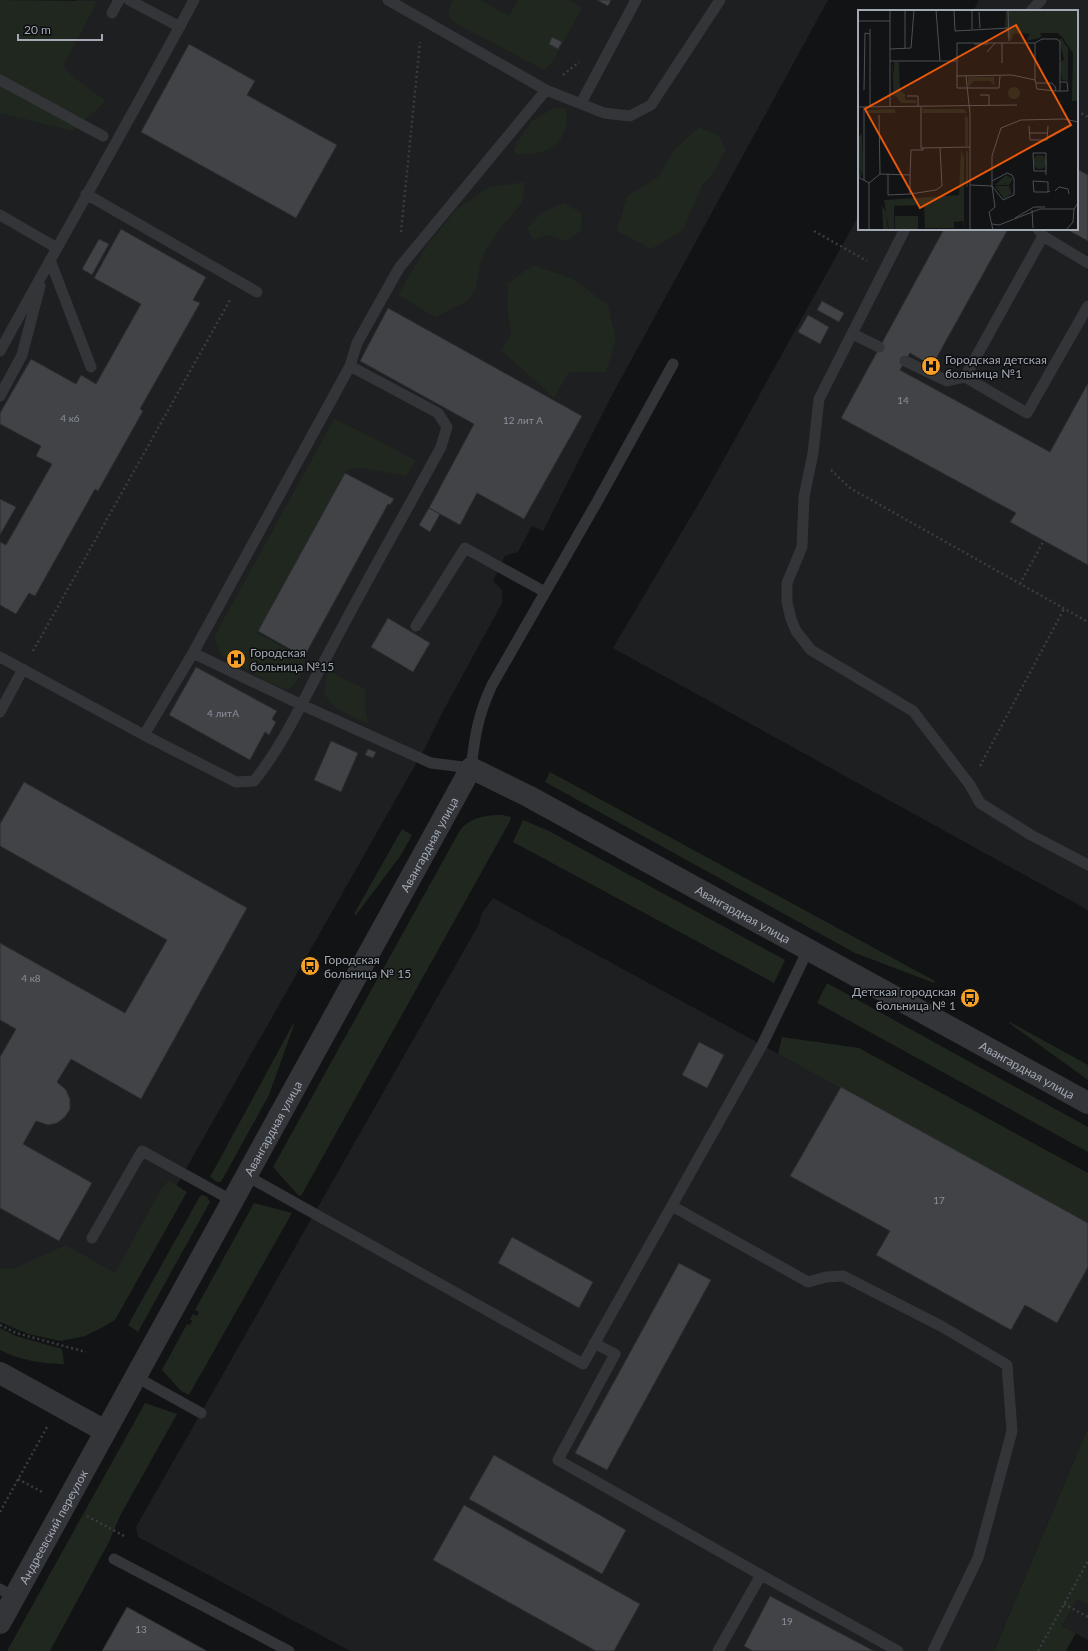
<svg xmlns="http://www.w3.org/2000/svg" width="1088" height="1651" viewBox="0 0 1088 1651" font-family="Lato,sans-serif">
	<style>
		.built { fill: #1e1f21 }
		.green { fill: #1f271f }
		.building { fill: #414347; stroke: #2c2d30 }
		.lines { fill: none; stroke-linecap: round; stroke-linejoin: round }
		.path { stroke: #393c40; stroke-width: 2.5; stroke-dasharray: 2 3; stroke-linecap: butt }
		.service { stroke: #333539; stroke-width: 11 }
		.minor { stroke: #333539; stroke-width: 22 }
		.labels { text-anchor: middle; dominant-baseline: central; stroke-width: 3; stroke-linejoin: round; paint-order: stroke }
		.number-label { font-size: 10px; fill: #8a909a }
		.poi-label { font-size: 12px; fill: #a3aab5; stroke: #0d0e0f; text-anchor: start }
		.street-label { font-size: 12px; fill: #a3aab5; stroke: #0d0e0f }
		.inset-road { fill: none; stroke: #4c4f54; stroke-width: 1 }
		.view { fill: #e8590c; fill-opacity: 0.15; stroke: #e8590c; stroke-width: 2 }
		.inset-edge { fill: none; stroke: #a3aab5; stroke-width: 2 }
	</style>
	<rect width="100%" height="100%" fill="#121314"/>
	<!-- built -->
	<path class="built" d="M 77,0 L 828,0 L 611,397 L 543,531 L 532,526 L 518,552 L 505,556 L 493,581 L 502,590 L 502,603 L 441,715 L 426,746 L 107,1308 L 0,1303 L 0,53 Z
		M 979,0 L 1088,0 L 1088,910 L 613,648 L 709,486 L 859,215 L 859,229 L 1077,229 L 1077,11 L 973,11 Z
		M 493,898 L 1088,1223 L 1088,1427 L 994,1651 L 350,1651 L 138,1537 L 136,1527 L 479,924 L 482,913 Z
		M 1088,1579 L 1088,1640 L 1062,1626 Z"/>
	<!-- green -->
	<path class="green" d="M 0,0 L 98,1 L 63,66 L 76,79 L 106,101 L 73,131 L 0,113 Z
		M 453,0 L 480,0 L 509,16 L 518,0 L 569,0 L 582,8 L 552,63 L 544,70 L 455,23 C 446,15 448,10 453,0 Z
		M 554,108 L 565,108 C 573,143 546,157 515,154 L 514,152 L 517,142 L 532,121 Z
		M 699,127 L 719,136 L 726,150 L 711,176 L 702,185 L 683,230 L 651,249 L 617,231 L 627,196 L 658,177 L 676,148 Z
		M 525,182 L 522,203 L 503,225 L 486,250 L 480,265 L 476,288 L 467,301 L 435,317 L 398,295 L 429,242 L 458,208 L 490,187 Z
		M 563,203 L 582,213 L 581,231 L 566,241 L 548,235 L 533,240 L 527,228 L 541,213 Z
		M 533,265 L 573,279 L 608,305 L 616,340 L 606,372 L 569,372 L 554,398 L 501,350 L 511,335 L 507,307 L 508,283 Z
		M 334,419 L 372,437 L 416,461 L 406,476 L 361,468 L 346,470 L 257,633 L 305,659 C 305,670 297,685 287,690 L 269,683 L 221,655 L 214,637 Z
		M 328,671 L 365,689 L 365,709 L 369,724 C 356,717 332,711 326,696 C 323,690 326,678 328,671 Z
		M 550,772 L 935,981 L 934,983 L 855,953 L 545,782 Z
		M 503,815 L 511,817 L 510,821 L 301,1196 L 298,1195 L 273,1167 L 459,832 C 469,817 486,815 503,815 Z
		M 523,820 L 549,831 L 785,960 L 774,983 L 513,842 Z
		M 402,829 L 412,835 L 401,855 L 356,915 L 354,914 Z
		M 827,983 L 1088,1127 L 1088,1152 L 817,1003 Z
		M 1010,1022 L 1088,1065 L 1088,1080 L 1009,1023 Z
		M 293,1024 L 294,1025 L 269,1095 L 221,1182 L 217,1182 L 210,1177 Z
		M 782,1037 L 859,1048 L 1088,1173 L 1088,1224 L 778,1054 Z
		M 170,1181 L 187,1192 L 115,1320 L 103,1327 L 85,1336 L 61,1341 L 28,1334 L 0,1322 L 0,1268 L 8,1269 L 15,1268 L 66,1245 L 115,1273 L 160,1191 L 167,1182 Z
		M 203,1195 L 207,1197 L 210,1202 L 138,1332 L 128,1325 L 200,1196 Z
		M 254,1203 L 292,1213 L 189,1395 L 181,1391 L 162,1370 L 187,1324 L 190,1325 L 192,1321 L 190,1319 L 193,1314 L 197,1316 L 199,1312 L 195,1310 Z
		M 0,1328 L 16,1336 L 62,1349 L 64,1364 C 43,1364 19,1360 0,1350 Z
		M 145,1403 L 177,1414 L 120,1516 L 109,1542 L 50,1651 L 7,1651 Z
		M 1088,1427 L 1088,1605 L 1077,1599 L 1062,1626 L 1076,1633 L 1066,1651 L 994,1651 Z"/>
	<!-- building -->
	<path class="building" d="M 597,0 L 611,0 L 608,6 Z
		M 552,37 L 562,42 L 558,49 L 549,44 Z
		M 189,44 L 255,81 L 247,95 L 337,145 L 296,218 L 141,132 Z
		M 1077,169 L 1088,175 L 1088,241 L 1066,229 L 1077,229 Z
		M 121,229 L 206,277 L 193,300 L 200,303 L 140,409 L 143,411 L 98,491 L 95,489 L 35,596 L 29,593 L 16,614 L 0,605 L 0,542 L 6,545 L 52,464 L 36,456 L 41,446 L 0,424 L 0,413 L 31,359 L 76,384 L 81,375 L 96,384 L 141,304 L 94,278 Z
		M 944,229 L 1008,229 L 932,366 L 910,353 L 900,370 L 1050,452 L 1088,383 L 1088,565 L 1010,522 L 1016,513 L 841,418 Z
		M 99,239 L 109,244 L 92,275 L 82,269 Z
		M 822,301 L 844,313 L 839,322 L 817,310 Z
		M 388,308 L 582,416 L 524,519 L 477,493 L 460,525 L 429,508 L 474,424 L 360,361 Z
		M 808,315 L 829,327 L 820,344 L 798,332 Z
		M 345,473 L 394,499 L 390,505 L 388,504 L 304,657 L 258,631 Z
		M 0,499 L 16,507 L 0,535 Z
		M 429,508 L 440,514 L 430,532 L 419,525 Z
		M 388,618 L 430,643 L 413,672 L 371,647 Z
		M 196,667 L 277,711 L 272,719 L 276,722 L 269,735 L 265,732 L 250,760 L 169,715 Z
		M 331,741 L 358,753 L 341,792 L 314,780 Z
		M 368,749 L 376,752 L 373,758 L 365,755 Z
		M 24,782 L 247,908 L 141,1099 L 71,1059 L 57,1082 L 66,1090 L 70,1099 L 70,1109 L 65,1117 L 57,1123 L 48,1125 L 36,1121 L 23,1144 L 92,1183 L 59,1241 L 0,1208 L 0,1057 L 16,1029 L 0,1020 L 0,943 L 125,1013 L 167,940 L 0,846 L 0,824 Z
		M 699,1042 L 724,1055 L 707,1088 L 682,1075 Z
		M 841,1087 L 1088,1223 L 1088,1267 L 1057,1323 L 1025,1305 L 1011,1330 L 876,1255 L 890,1231 L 790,1176 Z
		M 512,1237 L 593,1282 L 579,1308 L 498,1263 Z
		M 679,1263 L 711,1280 L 607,1470 L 575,1453 Z
		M 494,1455 L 626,1530 L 602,1574 L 469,1499 Z
		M 464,1505 L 640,1604 L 614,1651 L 596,1651 L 433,1560 Z
		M 770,1596 L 874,1651 L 753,1651 L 744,1646 Z
		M 127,1607 L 207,1651 L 102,1651 Z"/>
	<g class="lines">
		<!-- path -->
		<path class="path" d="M 563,75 L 579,62
			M 1077,111 L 1088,117
			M 814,231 L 867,261
			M 401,232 L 420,42
			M 831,470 L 850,488 L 1088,622
			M 1020,584 L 1043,542
			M 33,651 L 230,300
			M 980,766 L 1064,609
			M 0,1325 L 16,1333 L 86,1352
			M 18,1479 L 44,1493
			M 0,1512 L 47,1427
			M 87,1516 L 126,1537
			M 1064,1604 L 1088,1617
			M 1038,1651 L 1088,1561"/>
		<!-- service -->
		<path class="service" d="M 129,0 L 180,27
			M 388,0 L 546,90 L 604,113 L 630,116 L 651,105 L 720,0
			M 1031,11 L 1041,0
			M 112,13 L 119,0
			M 0,80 L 103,136
			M 581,103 L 636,0
			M 86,194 L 257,292
			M 0,215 L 57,248
			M 905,229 L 819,399 L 813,453 L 804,497 L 802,547 L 787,583 L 787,602 L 791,619 L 796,631 L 811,650 L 913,711 L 970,785 L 980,803 L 1031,835 L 1088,865
			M 1038,229 L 1043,236 L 1088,263
			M 50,260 L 91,367
			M 853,334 L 879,347
			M 0,351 C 64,234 131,118 194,0
			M 905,361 L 947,381 L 965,377 L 1027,413 L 1088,306
			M 965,377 L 1043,236
			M 0,396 L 22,355 L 40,286
			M 416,626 L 465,548 L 545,592
			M 193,653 L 302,705 L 431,763 L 471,768 C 475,735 478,715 492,685 L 597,502 L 673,364
			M 0,657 L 144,735 L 236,782 L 254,781 C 284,744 303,700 326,658 C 363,587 403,517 441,447 L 447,427 L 438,413 L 350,366
			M 0,712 L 23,669
			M 144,735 L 193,653 L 350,366 L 357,343 L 399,268 L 546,90
			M 247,1176 L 583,1364 L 762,1045 L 808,950
			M 672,1206 L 808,1282 L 826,1277 L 843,1276 L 941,1326 L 1007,1365 L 1012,1431 L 978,1558 L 933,1651
			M 92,1238 L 142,1151 L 233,1201
			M 594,1343 L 615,1354 L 558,1460 L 761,1575
			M 136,1377 L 201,1413
			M 114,1559 L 289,1651
			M 0,1589 L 14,1597
			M 718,1651 L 761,1575 L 898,1651"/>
		<!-- minor -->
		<g class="minor">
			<path d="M 0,1373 L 105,1431"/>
			<path id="s1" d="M 0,1623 L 471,768 L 528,796 L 1088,1103"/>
		</g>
	</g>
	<!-- icons -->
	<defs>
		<g id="hospital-disc" transform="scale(1)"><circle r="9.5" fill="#f7a028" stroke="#0d0e0f"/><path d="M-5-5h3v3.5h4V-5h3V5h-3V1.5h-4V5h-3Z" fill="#111"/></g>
		<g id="bus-disc" transform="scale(1)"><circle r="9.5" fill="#f7a028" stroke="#0d0e0f"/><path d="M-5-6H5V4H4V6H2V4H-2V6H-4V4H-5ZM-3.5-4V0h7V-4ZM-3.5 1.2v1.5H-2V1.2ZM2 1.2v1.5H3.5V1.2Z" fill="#111"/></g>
	</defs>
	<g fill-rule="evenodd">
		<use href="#hospital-disc" x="931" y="366"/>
		<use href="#hospital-disc" x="236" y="659"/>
		<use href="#bus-disc" x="310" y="966"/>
		<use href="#bus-disc" x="970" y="998"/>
	</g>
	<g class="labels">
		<!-- number labels -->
		<g class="number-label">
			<text x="903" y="400">14</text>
			<text x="70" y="418">4 к6</text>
			<text x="523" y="420">12 лит А</text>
			<text x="223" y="713">4 литА</text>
			<text x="31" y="978">4 к8</text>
			<text x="939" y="1200">17</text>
			<text x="787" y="1621">19</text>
			<text x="141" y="1629">13</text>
		</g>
		<!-- poi labels -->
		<g class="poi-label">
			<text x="945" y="359">Городская детская<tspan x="945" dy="14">больница №1</tspan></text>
			<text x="250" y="652">Городская<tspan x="250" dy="14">больница №15</tspan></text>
			<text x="324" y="959">Городская<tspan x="324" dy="14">больница № 15</tspan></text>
			<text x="956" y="991" text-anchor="end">Детская городская<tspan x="956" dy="14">больница № 1</tspan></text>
		</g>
		<!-- street labels -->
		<g class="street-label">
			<text stroke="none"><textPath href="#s1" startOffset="889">Авангардная улица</textPath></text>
			<text stroke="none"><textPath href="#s1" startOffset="1285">Авангардная улица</textPath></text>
			<text stroke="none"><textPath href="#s1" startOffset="1609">Авангардная улица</textPath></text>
			<text stroke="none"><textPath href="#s1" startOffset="565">Авангардная улица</textPath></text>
			<text stroke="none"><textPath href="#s1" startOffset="110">Андреевский переулок</textPath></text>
		</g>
	</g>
	<!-- overview -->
	<g transform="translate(858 10)">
		<rect width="220" height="220" fill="#121314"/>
		<path d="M 148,0 L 220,0 L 220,91 L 214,91 L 215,43 L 204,27 L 200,23 L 182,23 L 184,26 L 181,28 L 168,31 L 172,24 L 163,23 L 155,24 L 154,30 L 150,28 L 147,17 ZM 203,28 L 210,38 L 210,71 L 204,70 L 202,53 L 206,49 L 201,29 ZM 34,52 L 36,64 L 36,52 L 41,52 L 42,80 L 47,84 L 47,90 L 58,90 L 58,93 L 43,93 L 37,85 L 36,90 ZM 110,67 L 136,67 L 137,76 L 132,71 L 116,71 L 110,77 ZM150 83a6 6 0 1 1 12 0a6 6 0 1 1-12 0ZM 37,99 L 37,103 L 7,103 L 7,100 ZM 65,99 L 106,99 L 109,103 L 64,103 ZM 107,105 L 110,108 L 110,136 L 107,136 ZM 4,123 L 5,164 L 1,159 L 4,165 L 2,167 L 0,166 L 0,128 ZM 103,139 L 106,147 L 106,219 L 105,211 L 96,212 L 96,218 L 67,218 L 66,195 L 63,195 L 36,196 L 36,220 L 31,220 L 26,190 L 101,185 ZM 108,141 L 110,141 L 110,177 L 108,177 ZM175 152a7 7 0 1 1 14 0a7 7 0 1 1-14 0ZM 148,165 L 155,169 L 151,175 L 147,175 L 149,171 L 146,175 L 137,175 ZM 137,176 L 151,176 L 154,184 L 146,189 ZM 24,195 L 28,202 L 30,219 L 25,219 ZM 37,206 L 60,206 L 60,220 L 37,220 Z" fill="#1f271f"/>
		<path class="inset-road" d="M 78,0 L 82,51M 96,0 L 97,21 L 151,18M 150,0 L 151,31M 121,2 L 122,18M 0,11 L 32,11M 12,19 L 12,97M 114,19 L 114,0M 177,33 L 177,70 L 178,73 L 178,76 L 179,79 L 197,81 L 198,78 L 194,73 L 178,73M 116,34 L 130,34M 32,39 L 53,38 L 56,0M 47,39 L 47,0M 129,42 L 137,33M 32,51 L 98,51M 144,53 L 144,33M 98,66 L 154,65 L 177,70M 108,66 L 112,104 L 112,220M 142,66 L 141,78 L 99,78 L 99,33 L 177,33 L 184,29 L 199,29 L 202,32 L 202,81 L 197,81M 6,80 L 7,23 L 12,24M 202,81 L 210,81 L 209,72 L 202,72M 122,85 L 131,85 L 131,95M 49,86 L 60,86 L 60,97M 0,97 L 159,95M 6,97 L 6,170M 32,97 L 32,0M 63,97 L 63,138 L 112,137M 171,116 L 172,130 L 189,130 L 190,116M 172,123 L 189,123M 188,161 L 176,161 L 175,143 L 188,143 L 188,165M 22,164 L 52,165 L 52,184 L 78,180 L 84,176 L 82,138M 30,164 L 30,185 L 52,184M 52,165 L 53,140 L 65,140 L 65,138M 0,167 L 11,173 L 11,220M 11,173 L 22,164 L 21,105M 112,175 L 134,176 L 134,146 L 143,118 L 163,110 L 206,109 L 220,112M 134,176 L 145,190 L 156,185 L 156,169 L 154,165 L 149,163 L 134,171M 134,176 L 137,197 L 131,202 L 135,220M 197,181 L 201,177 L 210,179 L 211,184M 190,182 L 190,172 L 175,171 L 176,182 L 190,182 L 192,181M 174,200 L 175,218M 157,208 L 176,197 L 187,197M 134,214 L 141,215 L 182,199 L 216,199M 208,220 L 215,212 L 216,199 L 220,193"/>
		<path class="view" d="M 158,15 L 213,115 L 62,198 L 7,99 Z"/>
		<rect width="220" height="220" class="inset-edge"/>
	</g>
	<!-- scale -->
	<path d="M18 34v6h84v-6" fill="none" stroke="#a3aab5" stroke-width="2"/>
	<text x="24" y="34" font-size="12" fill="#a3aab5" stroke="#0d0e0f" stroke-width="3" paint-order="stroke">20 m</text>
</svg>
